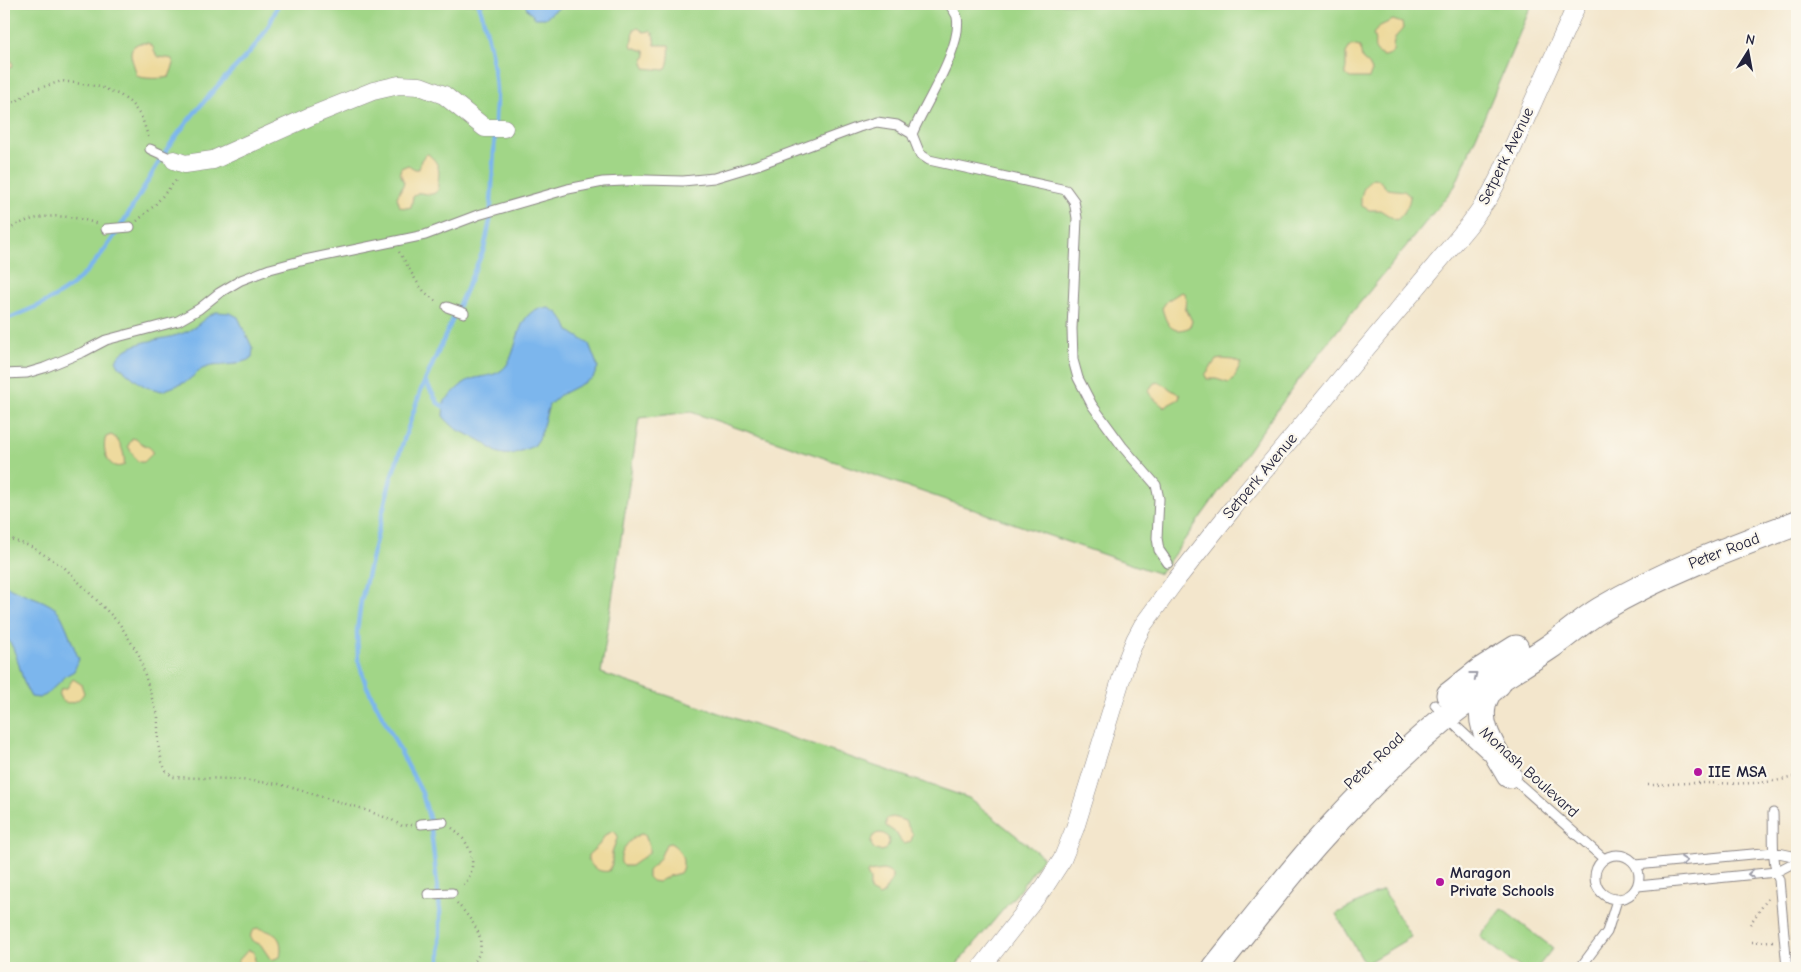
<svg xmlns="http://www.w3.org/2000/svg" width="1801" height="972" viewBox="0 0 1801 972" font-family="'Comic Neue',sans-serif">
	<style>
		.green { fill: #a1d687; stroke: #627c61 }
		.sand { fill: #eeda9e; stroke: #887e6c }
		.water { fill: #7cb6ed; stroke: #4f6c94 }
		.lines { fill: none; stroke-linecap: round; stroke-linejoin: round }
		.stream { stroke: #7cb6ed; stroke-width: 4.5 }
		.lane-casing { stroke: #8a8484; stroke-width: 11 }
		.street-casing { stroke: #8a8484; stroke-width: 19 }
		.secondary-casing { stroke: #8a8484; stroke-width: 27 }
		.path { stroke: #8a8484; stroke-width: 2.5; stroke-dasharray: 1 4; stroke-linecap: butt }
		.lane { stroke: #fff; stroke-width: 9 }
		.street { stroke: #fff; stroke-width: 18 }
		.secondary { stroke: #fff; stroke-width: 25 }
		.oneway { stroke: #9c9ca7 }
		.poi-dot { fill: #b5179e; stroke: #fbf7ec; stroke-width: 2 }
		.labels { text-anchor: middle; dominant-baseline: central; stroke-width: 4.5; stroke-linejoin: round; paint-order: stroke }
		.street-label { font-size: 16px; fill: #22223b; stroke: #fbf7ec }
		.poi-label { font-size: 16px; font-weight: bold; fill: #22223b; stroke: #fbf7ec; text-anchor: start }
	</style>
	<rect width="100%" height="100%" fill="#fbf7ec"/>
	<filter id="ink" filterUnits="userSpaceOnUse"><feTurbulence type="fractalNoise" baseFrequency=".02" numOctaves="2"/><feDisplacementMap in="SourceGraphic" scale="10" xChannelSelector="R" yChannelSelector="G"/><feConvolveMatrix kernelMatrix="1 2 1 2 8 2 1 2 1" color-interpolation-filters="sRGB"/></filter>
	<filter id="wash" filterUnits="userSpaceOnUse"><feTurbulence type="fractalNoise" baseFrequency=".0096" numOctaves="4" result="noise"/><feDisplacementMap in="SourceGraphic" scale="20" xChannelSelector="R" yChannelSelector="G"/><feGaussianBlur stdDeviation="1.12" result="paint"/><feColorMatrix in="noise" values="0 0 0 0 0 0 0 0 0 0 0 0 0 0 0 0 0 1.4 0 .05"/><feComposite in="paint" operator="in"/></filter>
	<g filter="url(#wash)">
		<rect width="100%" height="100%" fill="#f3e6cc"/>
		<!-- green -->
		<path class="green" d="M 4,4 L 1532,4 L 1455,186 L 1307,368 L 1160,574 L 691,412 L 639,418 L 601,673 L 969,798 L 1043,857 L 1018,892 L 954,968 L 876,968 L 861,962 L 831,968 L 4,968 Z
			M 1383,890 L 1411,937 L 1365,964 L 1336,914 Z
			M 1502,909 L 1553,948 L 1537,968 L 1521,968 L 1480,937 Z"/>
		<!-- sand -->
		<path class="sand" d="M 1393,20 L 1402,23 L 1403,28 C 1401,32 1397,34 1395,38 C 1390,48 1399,54 1383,56 C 1369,49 1378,44 1373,34 L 1380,26 Z
			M 638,28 L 644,32 L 650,31 L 653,33 L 655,45 L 669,45 C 670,51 669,66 665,70 L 645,68 L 643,63 L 646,55 L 645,51 L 632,47 L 631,44 L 633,39 L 634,29 Z
			M 140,43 L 148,43 L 153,47 C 156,60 160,56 172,59 L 174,64 L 169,77 C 162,79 143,79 137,76 C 135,64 123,48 140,43 Z
			M 1351,45 L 1360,47 L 1362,59 L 1369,65 L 1372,71 L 1369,78 L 1350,78 L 1346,75 L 1346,53 Z
			M 7,58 L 11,60 L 13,65 L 7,71 L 6,78 L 4,78 L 4,59 Z
			M 426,154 L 428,154 C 439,163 440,169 438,182 C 437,186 440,189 436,192 C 431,197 423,192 417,193 L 413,197 L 411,207 L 407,208 L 400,207 L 397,197 L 404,183 L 400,172 L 401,168 L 408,165 L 415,169 L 419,169 L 421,160 Z
			M 1373,178 L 1378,179 L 1387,189 L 1404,191 L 1410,196 C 1410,204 1403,216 1396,220 L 1380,210 L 1369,210 L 1362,206 C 1358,198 1365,182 1373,178 Z
			M 1181,292 L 1184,293 L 1186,298 L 1185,307 L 1192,321 L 1190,327 C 1171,336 1166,323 1162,308 L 1167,301 Z
			M 1222,359 L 1233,360 L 1241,364 L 1233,380 L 1229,383 L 1216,379 L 1207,379 L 1205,375 L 1216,360 Z
			M 1159,382 L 1178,394 L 1180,395 L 1179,399 L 1164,407 C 1159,403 1150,396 1148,391 L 1154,383 Z
			M 111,435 C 120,438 126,456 124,465 C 108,473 101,448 106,437 Z
			M 132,438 L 136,439 C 141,445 148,445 152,450 L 152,454 L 144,462 L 139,462 L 135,458 L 128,446 Z
			M 73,679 L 81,684 L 84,693 C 76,708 54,705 61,689 L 67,688 Z
			M 893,817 L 905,821 L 913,835 L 911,841 L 905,844 L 901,841 L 896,833 L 886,826 L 886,820 L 888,818 Z
			M 614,831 L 618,836 L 612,852 L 612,864 L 609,871 C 600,873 593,868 588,861 L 588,855 L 599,845 L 605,835 Z
			M871 842a9 9 0 1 1 18 0a9 9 0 1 1-18 0Z
			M 641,834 L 645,835 L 649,846 L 649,853 L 631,866 L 624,866 L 621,863 C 619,851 630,838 641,834 Z
			M 670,843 C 681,848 687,863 680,873 L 669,876 L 658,882 L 652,881 L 648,877 L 648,871 L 660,858 L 666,844 Z
			M 883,870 L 887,871 L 892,874 L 892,879 L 883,894 L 879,896 L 870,891 L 870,880 L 867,874 L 868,872 Z
			M 257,928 C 275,932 284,937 280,957 L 271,960 L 261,945 L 251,940 C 250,934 251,931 257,928 Z
			M 248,950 L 254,952 L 255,962 L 260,968 L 235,968 L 239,960 Z"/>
		<!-- water -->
		<path class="water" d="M 525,4 L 564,4 L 545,18 L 535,18 L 527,9 Z
			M 549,308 L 558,313 L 565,322 L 569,331 L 589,344 L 598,367 L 593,378 L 560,395 L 549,405 L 539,439 L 534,446 C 525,449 512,456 503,454 C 495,453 489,446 483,442 C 465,431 459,435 443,416 L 444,402 C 451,395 459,386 467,381 C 481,374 495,379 506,366 C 518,350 516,318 537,309 C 540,308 545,309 549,308 Z
			M 216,312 L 230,313 L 238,317 L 253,349 L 252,357 L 248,360 L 236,364 L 211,366 L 202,369 L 186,382 L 162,391 L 146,387 L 138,382 L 119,366 L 116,360 C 130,337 169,342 190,330 C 200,324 205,317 216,312 Z
			M 4,584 C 20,595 41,597 56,609 C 64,616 73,647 79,659 L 74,671 L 67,675 L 46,695 L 39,698 L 31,697 C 19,679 19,648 4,635 Z"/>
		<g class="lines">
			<!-- stream -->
			<path class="stream" d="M 479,4 C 487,31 494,60 496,89 C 497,100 495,112 495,124
				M 4,320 C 30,310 60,298 80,278 C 120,239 141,187 172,142 C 187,121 205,100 223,80 C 246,56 267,38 278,4
				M 425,381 L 438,403 L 444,407
				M 440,968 L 440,910 L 430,821 L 422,793 L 366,685 L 358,659 L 357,631 L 361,601 L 391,478 L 421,390 L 484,249 L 490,221 L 495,132"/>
		</g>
	</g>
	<g filter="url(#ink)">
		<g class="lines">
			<!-- lane casing -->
			<g class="lane-casing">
				<path id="lane" d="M 912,134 C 924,105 963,47 957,17 C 956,13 952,8 949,4
					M 150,149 L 174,160
					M 106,229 L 130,227
					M 447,307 L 464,313
					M 4,374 L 27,373 L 44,368 L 83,352 L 106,340 L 178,321 L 199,309 L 219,293 L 241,280 L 270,269 L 300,261 L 425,235 L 478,215 L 568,189 L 603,182 L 645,180 L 683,181 L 714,178 L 757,165 L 859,127 L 877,122 L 897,125 L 912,134 L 920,154 L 929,160 L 1066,190 L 1074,201 L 1077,218 L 1072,329 L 1073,360 L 1078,378 L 1092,405 L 1122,446 L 1156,485 L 1159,499 L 1157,538 L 1159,550 L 1168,563
					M 1435,705 L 1446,717 L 1486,754
					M 1510,776 L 1604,859
					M 1773,813 C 1774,835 1771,860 1779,880 L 1787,968
					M 421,824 L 443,822
					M1595 877a22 22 0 1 1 44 0a22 22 0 1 1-44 0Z
					M 1636,865 L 1774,852 L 1797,857
					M 1638,886 L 1776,872 L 1797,861
					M 428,894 L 452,893
					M 1580,968 L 1607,932 L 1617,900"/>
			</g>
			<!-- street casing -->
			<g class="street-casing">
				<path id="street" d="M 174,160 L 185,164 L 213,160 L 311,116 L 373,91 L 399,85 L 420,86 L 444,95 L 485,128 L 504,128
					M 981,968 L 1045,886 L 1062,860 L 1075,828 L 1127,660 L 1135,640 L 1143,625 L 1176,580 L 1233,508 L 1469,225 L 1489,197 L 1500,176 L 1577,4"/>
			</g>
			<!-- secondary casing -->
			<g class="secondary-casing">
				<path id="secondary" d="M 1498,684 C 1495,687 1489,691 1487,695 C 1472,723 1496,751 1509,775
					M 1449,695 L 1481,670 L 1516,648
					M 1215,968 C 1248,927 1280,885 1315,845 C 1355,800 1399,756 1445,718 C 1477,691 1514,671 1548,648 C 1566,636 1582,621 1600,610 C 1662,573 1730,548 1797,523"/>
			</g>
			<!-- path -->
			<path class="path" d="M 4,106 L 17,101 L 30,91 L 62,81 L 101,87 L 120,95 L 131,103 L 142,118 L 149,139
				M 137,221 L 154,206 L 178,178
				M 4,233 C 32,212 66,213 98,224
				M 399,252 C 411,269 418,292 438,302
				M 4,534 L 15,541 L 30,546 L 64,567 L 119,623 L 139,655 L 153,702 L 158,715 L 158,744 L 162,762 L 166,771 L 173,777 L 232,779 L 279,784 L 360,808 L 392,820 L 402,826 L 412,825
				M 1648,785 C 1663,785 1679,783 1694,783 C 1729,783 1763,786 1797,776
				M 452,828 C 471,842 481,867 462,887
				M 457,903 C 475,924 493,944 469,968
				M 1750,924 L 1769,897
				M 1752,942 L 1774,941"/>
			<!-- lane -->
			<use href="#lane" class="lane"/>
			<!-- street -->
			<use href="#street" class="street"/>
			<!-- secondary -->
			<use href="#secondary" class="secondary"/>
		</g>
		<!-- one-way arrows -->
		<defs><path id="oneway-chevron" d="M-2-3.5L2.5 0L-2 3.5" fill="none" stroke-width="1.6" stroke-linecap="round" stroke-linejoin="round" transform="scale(1.25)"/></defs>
		<g class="oneway">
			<use href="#oneway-chevron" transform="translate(1474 675) rotate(-38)"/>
			<use href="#oneway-chevron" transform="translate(1684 861) rotate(-5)"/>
			<use href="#oneway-chevron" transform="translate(1751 874) rotate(175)"/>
		</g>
	</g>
	<!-- markers -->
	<g class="poi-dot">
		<circle cx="1698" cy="772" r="5"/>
		<circle cx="1440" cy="882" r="5"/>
	</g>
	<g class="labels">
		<!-- street labels -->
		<g class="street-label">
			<text transform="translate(1506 156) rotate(-64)">Setperk Avenue</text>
			<text transform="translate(1260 476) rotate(-50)">Setperk Avenue</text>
			<text transform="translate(1724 551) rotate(-21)">Peter Road</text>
			<text transform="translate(1374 761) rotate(-43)">Peter Road</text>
			<text transform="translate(1529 772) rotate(42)">Monash Boulevard</text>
		</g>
		<!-- poi labels -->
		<g class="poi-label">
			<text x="1708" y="772">IIE MSA</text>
			<text x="1450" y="873">Maragon<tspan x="1450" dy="18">Private Schools</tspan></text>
		</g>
	</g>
	<!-- margin -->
	<rect width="1801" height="972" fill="none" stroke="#fbf7ec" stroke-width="20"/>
	<!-- north arrow -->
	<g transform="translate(1748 52) rotate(11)" stroke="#fbf7ec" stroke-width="4" paint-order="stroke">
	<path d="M0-4L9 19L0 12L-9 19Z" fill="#22223b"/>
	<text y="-8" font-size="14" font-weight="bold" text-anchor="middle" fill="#22223b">N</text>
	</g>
</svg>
